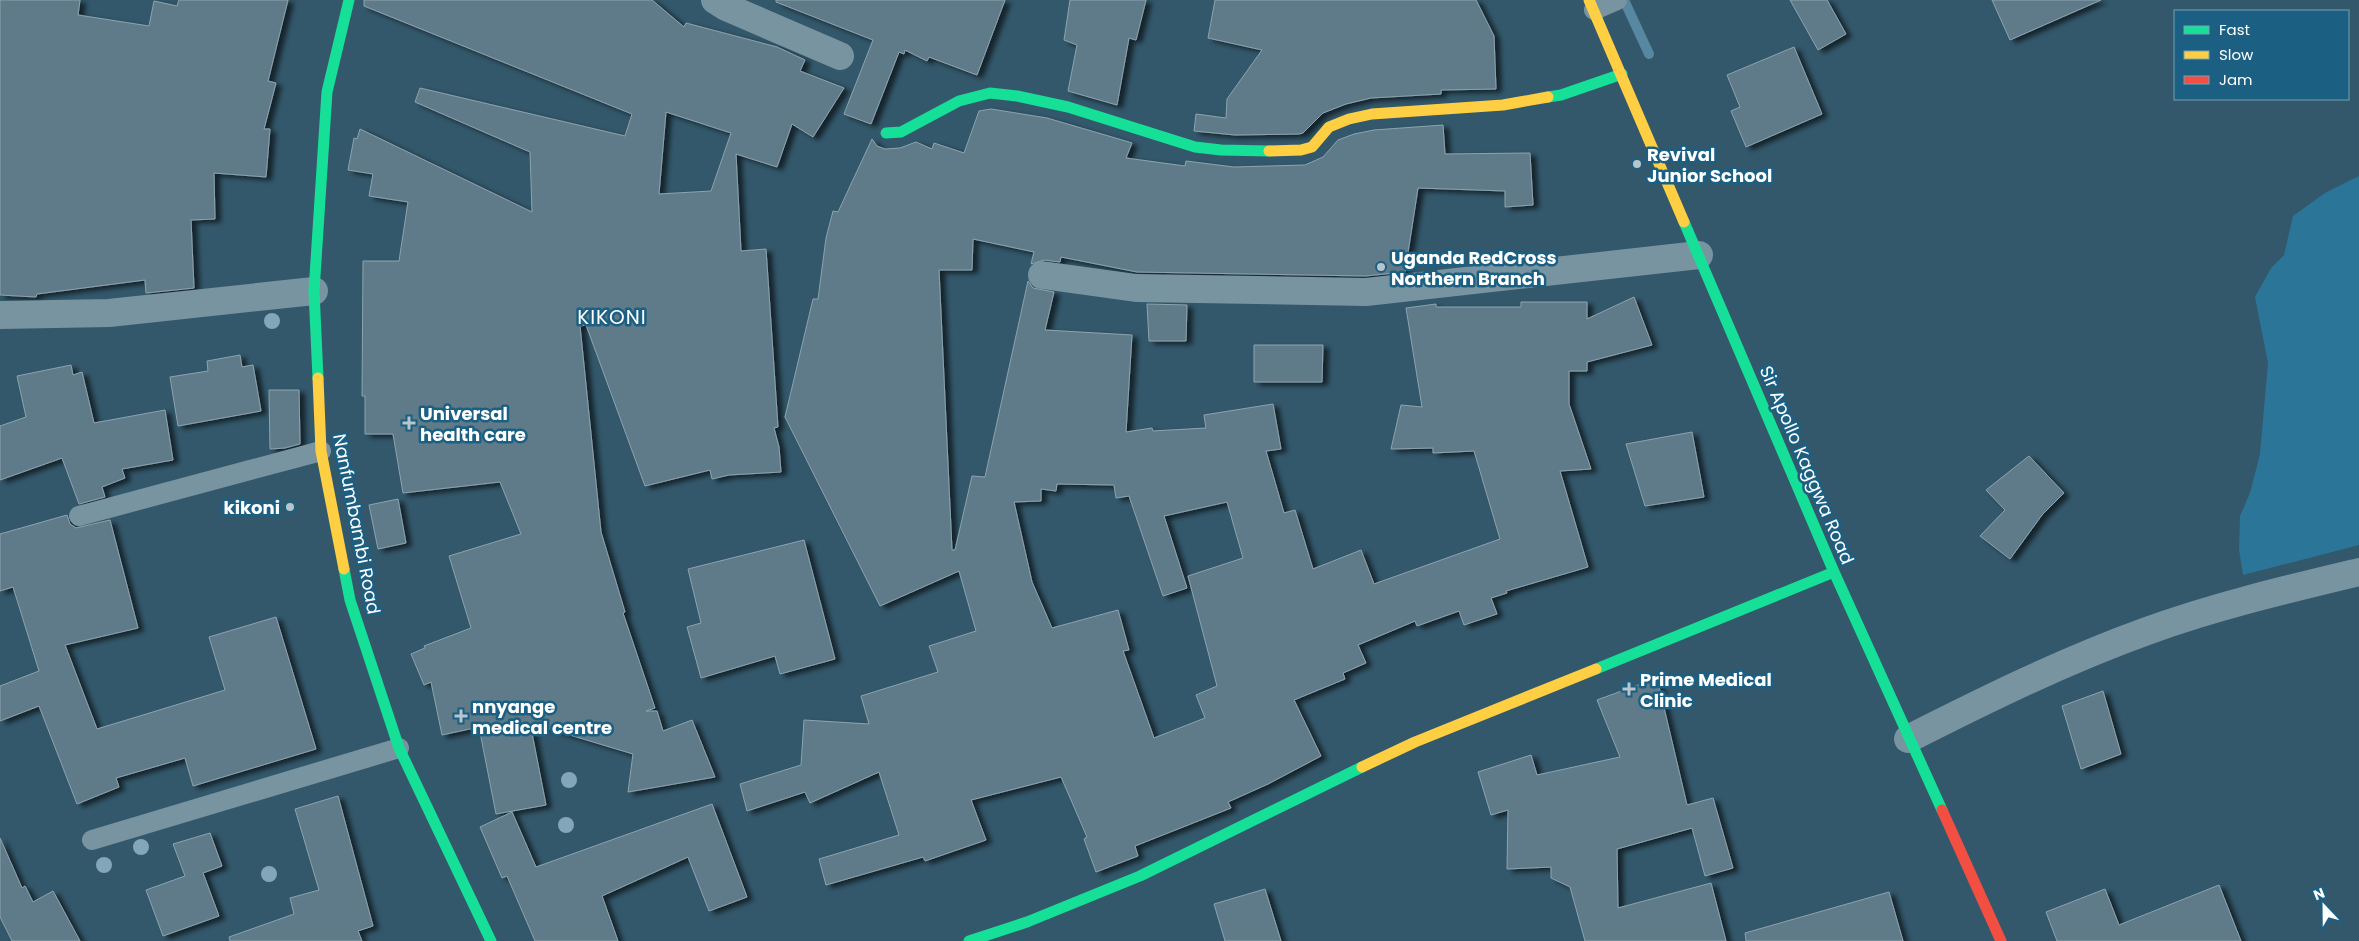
<svg xmlns="http://www.w3.org/2000/svg" width="2359" height="941" viewBox="0 0 2359 941" font-family="Poppins,sans-serif">
	<style>
		.green { fill: #2b7599 }
		.lines { fill: none; stroke-linecap: round; stroke-linejoin: round }
		.stream { stroke: #5787a1; stroke-width: 10 }
		.building { fill: #5e7a88; stroke: #8da3af; fill-rule: evenodd; filter: url(#shadow) }
		.lane { stroke: #7994a1; stroke-width: 20 }
		.street { stroke: #7994a1; stroke-width: 28 }
		.fast { stroke: #16e098; stroke-width: 11 }
		.slow { stroke: #ffcf43; stroke-width: 11 }
		.jam { stroke: #f24e42; stroke-width: 11 }
		.tree { fill: #83a7b9 }
		.poi-dot { fill: #b8c5cb; stroke: #1b6083; stroke-width: 2 }
		.labels { text-anchor: middle; dominant-baseline: central; stroke-width: 5; stroke-linejoin: round; paint-order: stroke }
		.poi-label { font-size: 18px; font-weight: bold; fill: #fff; stroke: #1b6083; text-anchor: start }
		.street-label { font-size: 18px; fill: #fff; stroke: #1b6083 }
		.quarter-label { font-size: 20px; letter-spacing: 1px; fill: #fff; stroke: #1b6083 }
	</style>
	<defs>
		<filter id="shadow"><feDropShadow dx="5.5" dy="3" stdDeviation="2.5" flood-color="#0009"/></filter>
	</defs>
	<rect width="100%" height="100%" fill="#33586b"/>
	<!-- green -->
	<path class="green" d="M 2359,176 L 2359,545 L 2243,575 L 2239,549 L 2240,516 L 2250,493 L 2260,454 L 2268,363 L 2255,297 L 2271,268 L 2284,255 L 2293,216 L 2325,193 Z"/>
	<g class="lines">
		<!-- stream -->
		<path class="stream" d="M 1624,0 L 1649,54"/>
	</g>
	<!-- building -->
	<path class="building" d="M 0,0 L 80,0 L 78,15 L 149,26 L 154,1 L 177,6 L 179,0 L 288,0 L 268,81 L 276,83 L 264,129 L 270,129 L 266,177 L 214,173 L 215,219 L 191,220 L 194,288 L 146,293 L 145,280 L 37,294 L 36,297 L 0,295 Z
		M 364,0 L 652,0 L 684,27 L 686,23 L 777,47 L 805,60 L 800,71 L 844,88 L 813,137 L 792,124 L 777,167 L 736,154 L 741,251 L 766,249 L 778,427 L 774,428 L 779,447 L 781,472 L 729,475 L 712,479 L 710,470 L 645,486 L 586,325 L 580,326 L 601,532 L 625,612 L 623,613 L 655,708 L 646,711 L 657,711 L 663,731 L 692,720 L 715,777 L 628,792 L 633,754 L 530,723 L 546,805 L 496,814 L 479,727 L 442,735 L 431,682 L 424,685 L 411,654 L 425,648 L 424,646 L 471,628 L 449,556 L 521,534 L 500,482 L 403,493 L 393,434 L 365,434 L 365,396 L 362,396 L 363,261 L 399,261 L 408,202 L 369,196 L 373,174 L 348,170 L 354,138 L 357,139 L 360,129 L 532,212 L 530,152 L 415,102 L 420,88 L 625,136 L 632,114 L 364,6 ZM 666,112 L 731,133 L 711,191 L 659,194 Z
		M 776,0 L 1005,0 L 977,75 L 929,57 L 927,61 L 905,50 L 904,54 L 899,52 L 871,124 L 844,114 L 873,40 L 776,2 Z
		M 1070,0 L 1146,0 L 1136,40 L 1129,38 L 1117,105 L 1068,91 L 1077,45 L 1064,40 Z
		M 1215,0 L 1476,0 L 1494,36 L 1496,89 L 1441,90 L 1441,94 L 1371,98 L 1346,104 L 1323,113 L 1303,133 L 1299,134 L 1235,135 L 1194,131 L 1196,114 L 1226,118 L 1227,99 L 1262,50 L 1208,38 Z
		M 1790,0 L 1827,0 L 1846,34 L 1818,50 Z
		M 1992,0 L 2101,0 L 2010,40 Z
		M 1794,47 L 1822,114 L 1746,147 L 1731,111 L 1740,107 L 1727,75 Z
		M 991,109 L 1047,118 L 1129,142 L 1132,143 L 1126,158 L 1185,166 L 1186,161 L 1234,167 L 1305,165 L 1323,157 L 1338,140 L 1354,134 L 1374,130 L 1443,125 L 1445,154 L 1530,153 L 1533,205 L 1505,207 L 1505,191 L 1418,188 L 1405,272 L 1365,276 L 1137,272 L 1061,257 L 1060,262 L 1044,260 L 1031,264 L 1034,252 L 973,239 L 972,270 L 939,270 L 952,550 L 955,550 L 972,476 L 985,477 L 1028,281 L 1033,288 L 1054,292 L 1045,330 L 1132,335 L 1126,432 L 1152,428 L 1153,431 L 1206,428 L 1204,415 L 1273,404 L 1281,449 L 1266,451 L 1284,513 L 1295,510 L 1313,569 L 1361,550 L 1374,584 L 1500,539 L 1474,451 L 1433,453 L 1433,448 L 1391,449 L 1401,405 L 1422,407 L 1406,308 L 1436,304 L 1436,307 L 1521,307 L 1521,302 L 1587,302 L 1587,319 L 1634,297 L 1652,345 L 1587,362 L 1587,371 L 1569,371 L 1569,404 L 1591,469 L 1560,471 L 1588,567 L 1506,591 L 1507,593 L 1491,598 L 1497,614 L 1464,625 L 1459,611 L 1417,626 L 1415,621 L 1358,645 L 1366,663 L 1343,673 L 1345,679 L 1294,700 L 1321,756 L 1268,784 L 1228,802 L 1231,808 L 1135,846 L 1138,856 L 1096,872 L 1084,839 L 1087,837 L 1061,777 L 971,800 L 986,840 L 925,861 L 923,857 L 826,885 L 819,859 L 899,835 L 879,772 L 810,803 L 805,792 L 747,811 L 740,784 L 801,765 L 804,720 L 869,724 L 861,696 L 938,672 L 929,646 L 976,631 L 959,571 L 880,606 L 785,417 L 813,299 L 818,299 L 826,238 L 833,211 L 838,212 L 872,139 L 877,146 L 885,149 L 900,148 L 916,142 L 932,149 L 934,143 L 964,153 L 979,111 ZM 1057,484 L 1114,485 L 1116,498 L 1129,496 L 1163,596 L 1187,588 L 1164,516 L 1227,502 L 1243,558 L 1188,576 L 1217,686 L 1196,695 L 1205,718 L 1154,738 L 1123,651 L 1129,650 L 1118,610 L 1052,628 L 1032,582 L 1014,502 L 1041,501 L 1041,489 L 1056,491 Z
		M 1147,304 L 1187,305 L 1186,341 L 1149,341 Z
		M 1254,345 L 1323,345 L 1322,382 L 1254,382 Z
		M 240,355 L 242,367 L 253,365 L 261,411 L 178,426 L 170,377 L 208,371 L 207,361 Z
		M 71,365 L 73,375 L 82,372 L 94,423 L 165,410 L 173,460 L 122,469 L 125,478 L 102,487 L 105,497 L 79,504 L 62,458 L 0,480 L 0,426 L 26,417 L 17,376 Z
		M 269,390 L 299,390 L 300,444 L 285,448 L 270,449 Z
		M 1692,432 L 1704,497 L 1645,506 L 1626,444 Z
		M 2029,456 L 2064,493 L 2042,515 L 2010,559 L 1980,536 L 2005,510 L 1986,490 Z
		M 398,499 L 406,543 L 378,549 L 369,505 Z
		M 67,515 L 70,524 L 76,528 L 110,520 L 138,628 L 65,645 L 97,729 L 225,690 L 209,637 L 276,617 L 316,749 L 193,786 L 185,758 L 116,778 L 119,787 L 77,804 L 39,706 L 0,721 L 0,686 L 39,671 L 13,587 L 0,591 L 0,534 Z
		M 804,540 L 835,659 L 780,674 L 775,656 L 701,678 L 687,627 L 701,623 L 688,569 Z
		M 1657,678 L 1687,805 L 1713,798 L 1733,868 L 1705,876 L 1692,828 L 1617,849 L 1618,908 L 1711,883 L 1726,941 L 1585,941 L 1570,887 L 1551,878 L 1551,867 L 1507,869 L 1508,810 L 1491,815 L 1478,772 L 1531,755 L 1537,775 L 1620,757 L 1597,700 Z
		M 2103,691 L 2121,754 L 2081,769 L 2062,706 Z
		M 338,796 L 373,926 L 358,931 L 362,941 L 230,941 L 229,937 L 294,914 L 290,898 L 319,890 L 295,809 Z
		M 712,804 L 747,897 L 709,911 L 688,857 L 602,896 L 618,941 L 535,941 L 507,876 L 502,878 L 480,827 L 512,812 L 536,867 Z
		M 210,833 L 222,866 L 203,873 L 219,916 L 163,936 L 146,890 L 185,876 L 173,844 Z
		M 0,838 L 22,888 L 25,886 L 33,902 L 53,891 L 80,941 L 12,941 L 0,917 Z
		M 2219,885 L 2241,941 L 2057,941 L 2046,912 L 2105,889 L 2119,925 Z
		M 1265,889 L 1281,941 L 1225,941 L 1214,904 Z
		M 1889,892 L 1903,941 L 1746,941 L 1745,933 Z"/>
	<g class="lines">
		<!-- lane -->
		<path class="lane" d="M 1594,10 L 1617,0
			M 79,516 L 321,451
			M 92,840 L 399,748"/>
		<!-- street -->
		<path class="street" d="M 715,0 L 726,7 L 840,56
			M 1042,275 L 1136,288 L 1366,292 L 1699,255
			M 0,315 L 109,313 L 314,291
			M 1908,739 C 1987,699 2064,661 2147,631 C 2216,606 2288,589 2359,572"/>
		<!-- fast -->
		<path class="fast" d="M 1548,97 L 1561,95 L 1622,74
			M 886,133 L 901,132 L 959,101 L 990,93 L 1017,96 L 1068,107 L 1195,147 L 1221,150 L 1269,151
			M 1684,222 L 1834,572 L 1942,810
			M 318,378 L 314,291 L 327,92 L 349,0
			M 344,569 L 350,600 L 399,748 L 491,941
			M 1596,669 L 1834,572
			M 969,941 L 1027,922 L 1140,876 L 1362,767"/>
		<!-- slow -->
		<path class="slow" d="M 1589,0 L 1684,222
			M 1269,151 L 1301,150 L 1312,147 L 1329,127 L 1349,119 L 1372,114 L 1503,105 L 1548,97
			M 318,378 L 321,451 L 344,569
			M 1362,767 L 1415,742 L 1596,669"/>
		<!-- jam -->
		<path class="jam" d="M 1942,810 L 2001,941"/>
	</g>
	<!-- trees -->
	<g class="tree">
		<circle cx="272" cy="321" r="8"/>
		<circle cx="569" cy="780" r="8"/>
		<circle cx="566" cy="825" r="8"/>
		<circle cx="141" cy="847" r="8"/>
		<circle cx="104" cy="865" r="8"/>
		<circle cx="269" cy="874" r="8"/>
	</g>
	<!-- markers -->
	<g class="poi-dot">
		<circle cx="1637" cy="164" r="5"/>
		<circle cx="1381" cy="267" r="5"/>
		<path d="M406.5 415.5h5v5h5v5h-5v5h-5v-5h-5v-5h5z"/>
		<circle cx="290" cy="507" r="5"/>
		<path d="M1626.5 681.5h5v5h5v5h-5v5h-5v-5h-5v-5h5z"/>
		<path d="M458.5 708.5h5v5h5v5h-5v5h-5v-5h-5v-5h5z"/>
	</g>
	<g class="labels">
		<!-- poi labels -->
		<g class="poi-label">
			<text x="1647" y="154">Revival<tspan x="1647" dy="21">Junior School</tspan></text>
			<text x="1391" y="257">Uganda RedCross<tspan x="1391" dy="21">Northern Branch</tspan></text>
			<text x="420" y="413">Universal<tspan x="420" dy="21">health care</tspan></text>
			<text x="280" y="507" text-anchor="end">kikoni</text>
			<text x="1640" y="679">Prime Medical<tspan x="1640" dy="21">Clinic</tspan></text>
			<text x="472" y="706">nnyange<tspan x="472" dy="21">medical centre</tspan></text>
		</g>
		<!-- street labels -->
		<g class="street-label">
			<text transform="translate(1807 465) rotate(67)">Sir Apollo Kaggwa Road</text>
			<text transform="translate(357 524) rotate(79)">Nanfumbambi Road</text>
		</g>
		<!-- quarter labels -->
		<g class="quarter-label">
			<text x="612" y="317">KIKONI</text>
		</g>
	</g>
	<!-- legend -->
	<rect x="2174" y="10" width="175" height="90" fill="#1b6083" stroke="#76a0b5"/>
	<rect x="2184" y="26" width="25" height="8" fill="#16e098" stroke="#76a0b5"/>
	<text x="2219" y="35" font-size="15" fill="#ffffff">Fast</text>
	<rect x="2184" y="51" width="25" height="8" fill="#ffcf43" stroke="#76a0b5"/>
	<text x="2219" y="60" font-size="15" fill="#ffffff">Slow</text>
	<rect x="2184" y="76" width="25" height="8" fill="#f24e42" stroke="#76a0b5"/>
	<text x="2219" y="85" font-size="15" fill="#ffffff">Jam</text>
	<!-- north arrow -->
	<g transform="translate(2324 906) rotate(338)" stroke="#1b6083" stroke-width="4" paint-order="stroke">
	<path d="M0-4L9 19L0 12L-9 19Z" fill="#ffffff"/>
	<text y="-8" font-size="14" font-weight="bold" text-anchor="middle" fill="#ffffff">N</text>
	</g>
</svg>
